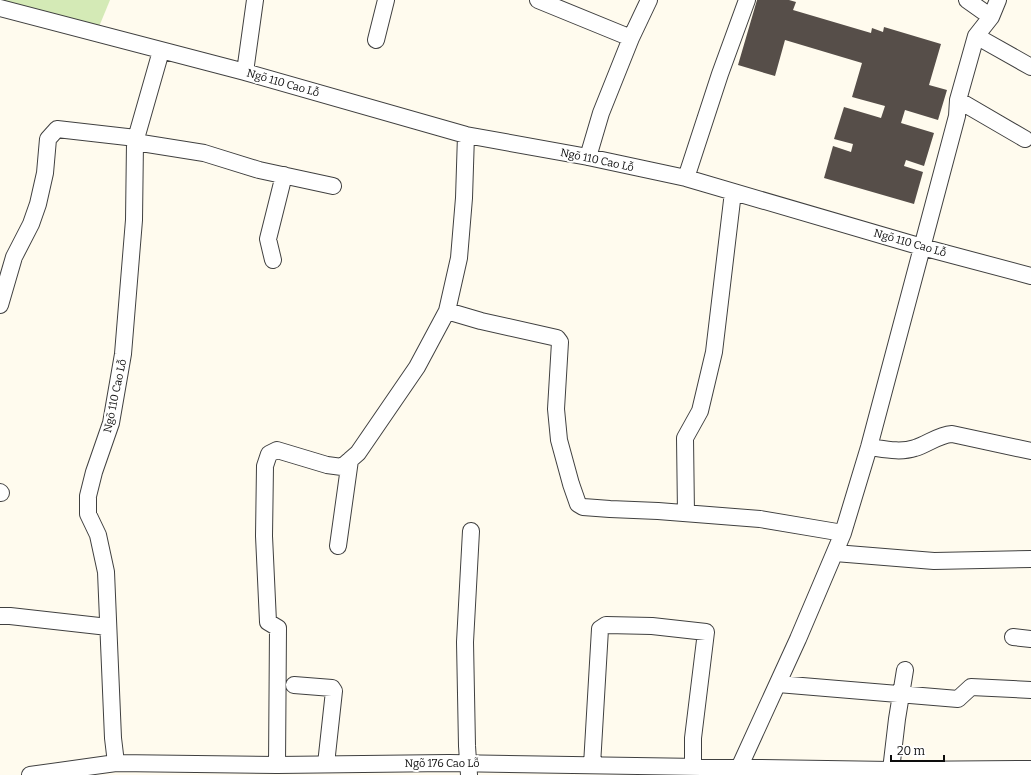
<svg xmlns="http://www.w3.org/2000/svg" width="1031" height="775" viewBox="0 0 1031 775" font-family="Bitter,serif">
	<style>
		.green { fill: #d4eab6 }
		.building { fill: #564e49 }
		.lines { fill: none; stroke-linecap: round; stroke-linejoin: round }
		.minor-casing { stroke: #404040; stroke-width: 18 }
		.minor { stroke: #fff; stroke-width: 16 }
		.labels { text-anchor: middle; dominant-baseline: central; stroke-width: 4; stroke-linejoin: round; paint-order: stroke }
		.street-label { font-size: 11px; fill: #0d0d0d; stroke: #fff }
	</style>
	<rect width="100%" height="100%" fill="#fffbee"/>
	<!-- green -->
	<path class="green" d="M 0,0 L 110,0 L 96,34 Z"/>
	<!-- building -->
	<path class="building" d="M 757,0 L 789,0 L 796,2 L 793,10 L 871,33 L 872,28 L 883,32 L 884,27 L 941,44 L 929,85 L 947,90 L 938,120 L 905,110 L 901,123 L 934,133 L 924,166 L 906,160 L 904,166 L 923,172 L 914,204 L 824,178 L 833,146 L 851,152 L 853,144 L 834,139 L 844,107 L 881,118 L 885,106 L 852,97 L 862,63 L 785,40 L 775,76 L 738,65 Z"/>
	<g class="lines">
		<!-- minor casing -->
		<g class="minor-casing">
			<path id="minor" d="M 538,0 L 631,38 L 601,113 L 588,157
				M 967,0 L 991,17
				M 0,8 L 245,72 L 466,135 L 588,157 L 686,178 L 922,247 L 1031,276
				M 976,36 L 1031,67
				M 631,38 L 649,0
				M 376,40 L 386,0
				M 245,72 L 255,0
				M 958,100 L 1025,139
				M 135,142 L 204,153 L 259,170 L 333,186
				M 686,178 L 720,74 L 747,0
				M 273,260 L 268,239 L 284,175
				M 0,305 L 14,257 L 31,224 L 38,204 L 45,173 L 48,139 L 57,129 L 136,138
				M 447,311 L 481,321 L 557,338 L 560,342 L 556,409 L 559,440 L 571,484 L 578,504 L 583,507 L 610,509 L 658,511 L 760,519 L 843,533
				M 869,447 C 884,449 900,453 915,448 C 928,444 938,435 952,434 L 1031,451
				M 0,492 L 1,493
				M 686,513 L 685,438 L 700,411 L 714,352 L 733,192
				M 338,546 L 350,460
				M 835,553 L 934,561 L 1031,559
				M 0,616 L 10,616 L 108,627
				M 1013,637 L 1031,639
				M 778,684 L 958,699 L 971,687 L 1031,690
				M 294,685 L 332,688 L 334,691 L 326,764
				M 116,763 L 113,738 L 106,572 L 98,535 L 88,514 L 88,496 L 94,472 L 111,423 L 123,354 L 134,220 L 135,142 L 161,51
				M 277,765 L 278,628 L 268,622 L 264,536 L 265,466 L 269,454 L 277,450 L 327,465 L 342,467 L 358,453 L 417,367 L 447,311 L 459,258 L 464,198 L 466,135
				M 592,765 L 600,629 L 606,625 L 652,626 L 706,632 L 693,738 L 693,767
				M 739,768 L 798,639 L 843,533 L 869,447 L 957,116 L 958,100 L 976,36 L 991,17 L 998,0
				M 891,770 L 897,719 L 905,670
				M 30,775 L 116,763 L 277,765 L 449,763 L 891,770 L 1031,769
				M 469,775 L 467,746 L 465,642 L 471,531"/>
		</g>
		<!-- minor -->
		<use href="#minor" class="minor"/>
	</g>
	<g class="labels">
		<!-- street labels -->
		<g class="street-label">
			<text transform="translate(283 83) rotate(16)">Ngõ 110 Cao Lỗ</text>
			<text transform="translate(597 160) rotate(12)">Ngõ 110 Cao Lỗ</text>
			<text transform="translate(910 243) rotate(16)">Ngõ 110 Cao Lỗ</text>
			<text transform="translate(115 396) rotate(-78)">Ngõ 110 Cao Lỗ</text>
			<text x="442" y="763">Ngõ 176 Cao Lỗ</text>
		</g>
	</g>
	<!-- scale -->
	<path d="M891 755v6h53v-6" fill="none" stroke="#0d0d0d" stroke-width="2"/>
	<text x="897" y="755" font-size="12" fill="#0d0d0d" stroke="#ffffff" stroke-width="3" paint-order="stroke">20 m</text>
</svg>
